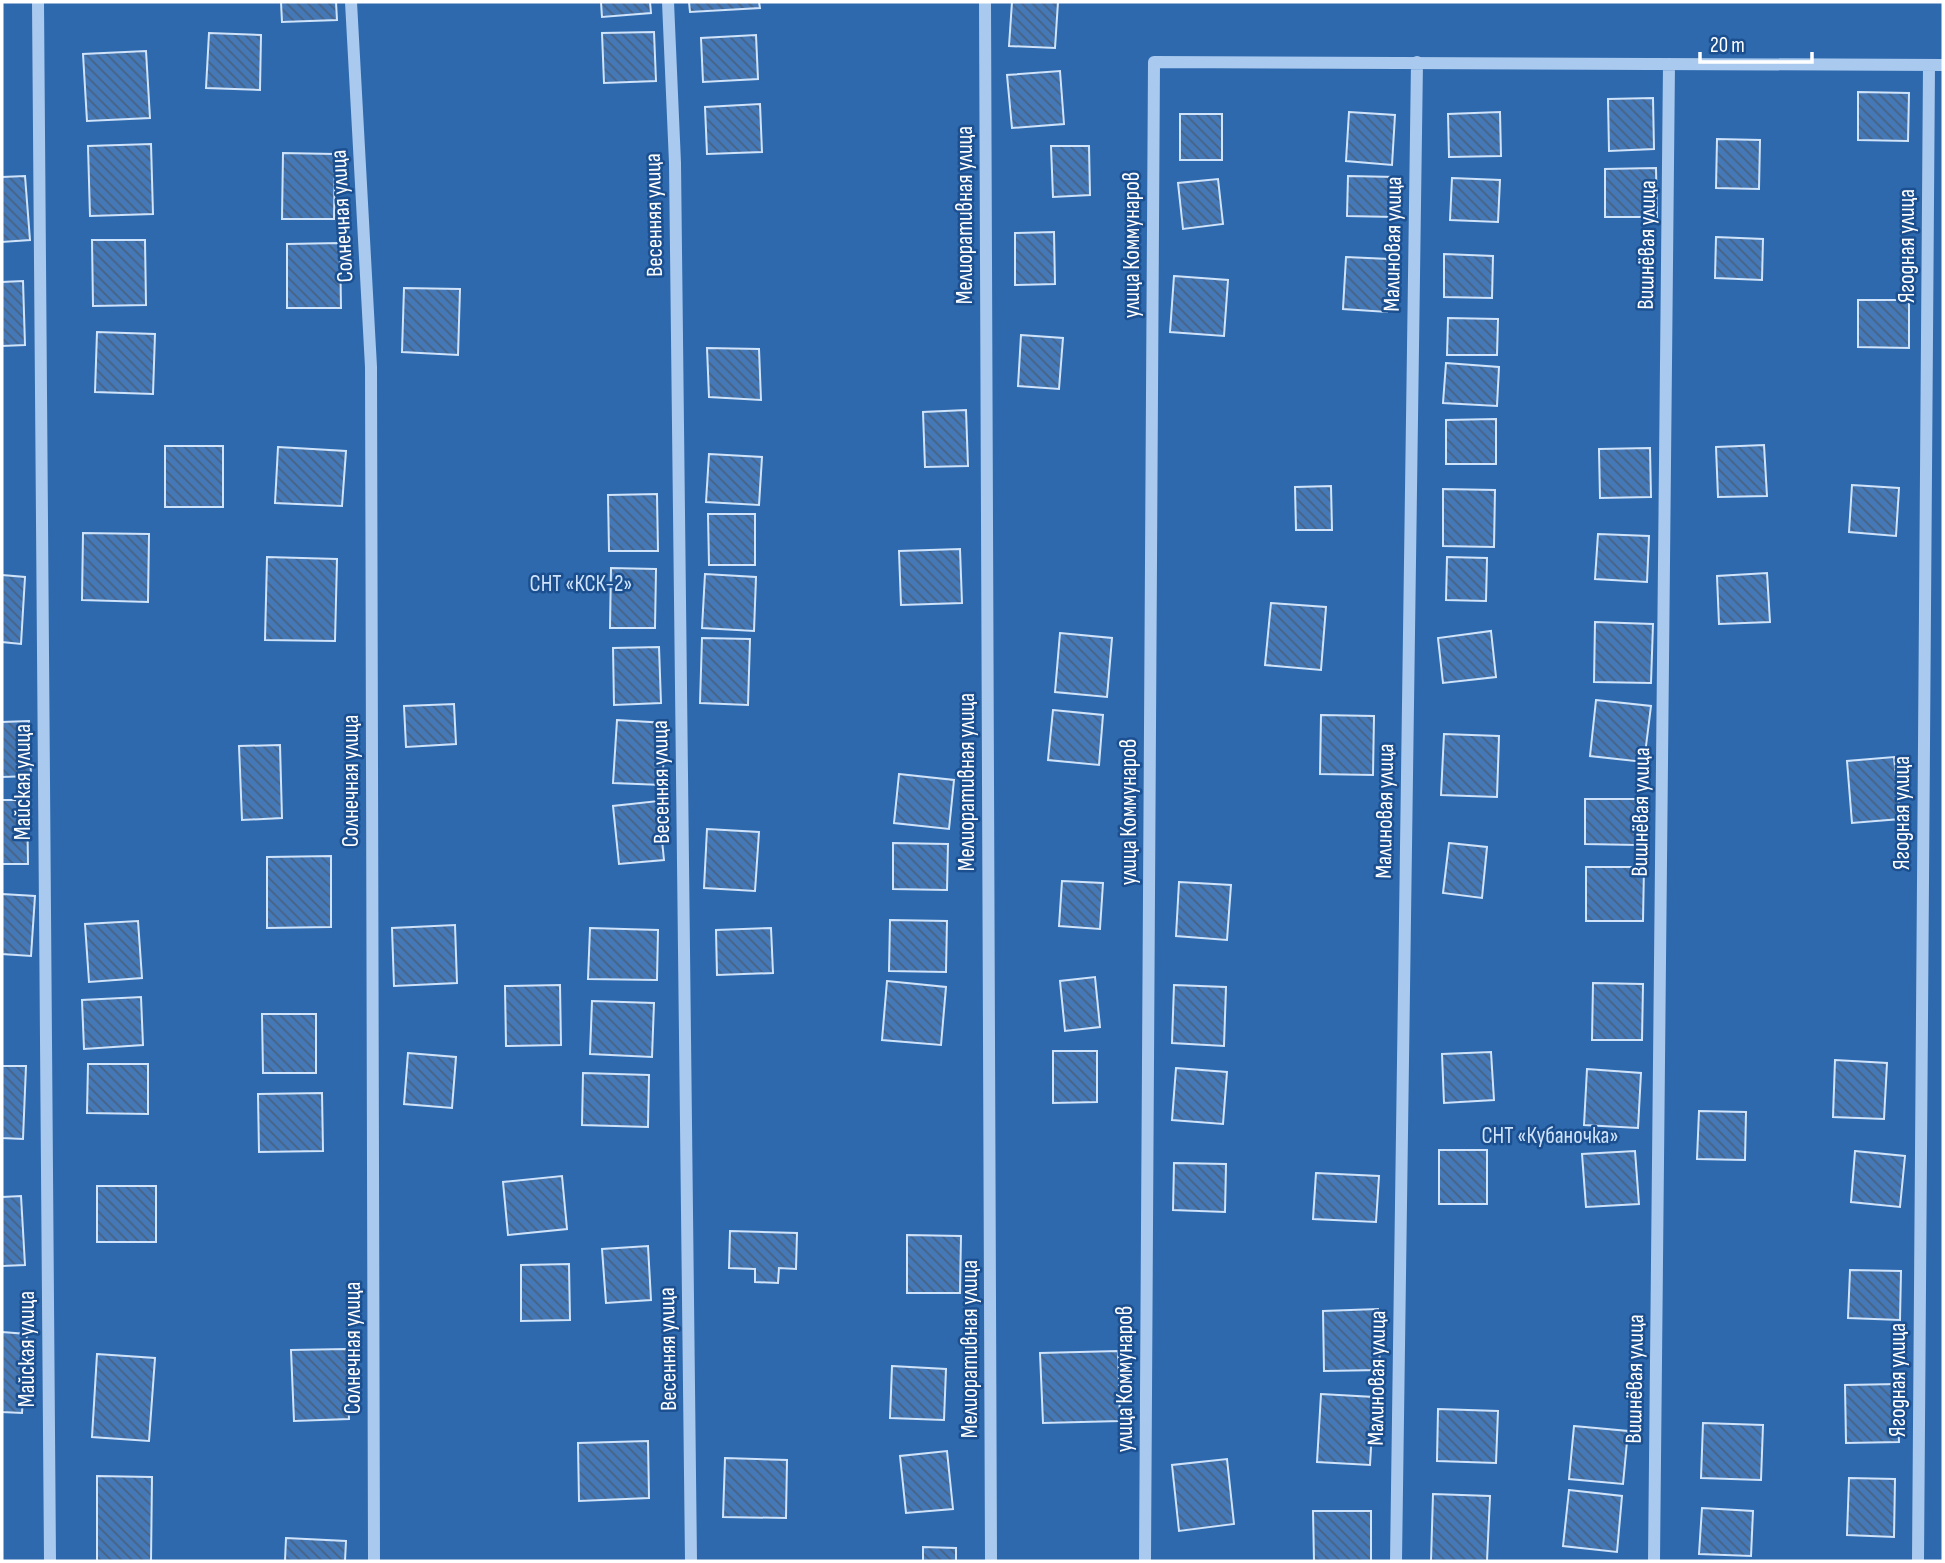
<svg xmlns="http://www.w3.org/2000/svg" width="1945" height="1563" viewBox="0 0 1945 1563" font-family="'Sofia Sans Condensed',sans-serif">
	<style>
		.green { fill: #2e69ad }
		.building { fill: url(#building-back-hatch); stroke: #cfe3fa; stroke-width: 2 }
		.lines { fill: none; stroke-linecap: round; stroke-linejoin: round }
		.minor { stroke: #a9c9ee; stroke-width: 12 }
		.labels { text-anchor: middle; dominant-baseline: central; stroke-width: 5; stroke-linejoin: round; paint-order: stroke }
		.street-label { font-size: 23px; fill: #fff; stroke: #1b4f8f }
		.park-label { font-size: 23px; fill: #cfe3fa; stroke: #1b4f8f }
	</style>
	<defs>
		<pattern id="building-back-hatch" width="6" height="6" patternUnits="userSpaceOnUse" patternTransform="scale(1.75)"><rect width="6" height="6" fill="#4478b7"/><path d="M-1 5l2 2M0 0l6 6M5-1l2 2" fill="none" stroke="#486282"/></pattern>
	</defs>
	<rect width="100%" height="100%" fill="#1b4f8f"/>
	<!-- green -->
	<path class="green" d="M 2,2 L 1943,2 L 1943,1561 L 2,1561 Z"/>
	<!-- building -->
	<path class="building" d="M 281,2 L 336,2 L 337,20 L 282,22 Z
		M 601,2 L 650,2 L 651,13 L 602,17 Z
		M 689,2 L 759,2 L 760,8 L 690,12 Z
		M 1012,2 L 1058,2 L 1055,48 L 1009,46 Z
		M 654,32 L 656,81 L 604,83 L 602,33 Z
		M 209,33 L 261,35 L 260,90 L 206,88 Z
		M 756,35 L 758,79 L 703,82 L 701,38 Z
		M 146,51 L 150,118 L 87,121 L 83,54 Z
		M 1060,71 L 1064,124 L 1012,128 L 1007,75 Z
		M 1858,92 L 1909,93 L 1908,141 L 1858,140 Z
		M 1653,98 L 1654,149 L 1609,151 L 1608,99 Z
		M 760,104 L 762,152 L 707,154 L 705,107 Z
		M 1349,112 L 1395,115 L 1392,165 L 1346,161 Z
		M 1500,112 L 1501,156 L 1449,157 L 1448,114 Z
		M 1180,114 L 1222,114 L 1222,160 L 1180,160 Z
		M 1717,139 L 1760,140 L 1759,189 L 1716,188 Z
		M 151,144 L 153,214 L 90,216 L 88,146 Z
		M 1051,146 L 1089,146 L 1090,195 L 1053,197 Z
		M 283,153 L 335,154 L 334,219 L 282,219 Z
		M 1656,168 L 1657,217 L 1605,217 L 1605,169 Z
		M 25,176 L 30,240 L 2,242 L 2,177 Z
		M 1348,176 L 1396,177 L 1395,217 L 1347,216 Z
		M 1452,178 L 1500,180 L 1498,222 L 1450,220 Z
		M 1218,179 L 1223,224 L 1183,229 L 1178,183 Z
		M 1054,232 L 1055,284 L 1015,285 L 1015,233 Z
		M 1716,237 L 1763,239 L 1762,280 L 1715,278 Z
		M 92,240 L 145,240 L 146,305 L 93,306 Z
		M 340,243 L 341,308 L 287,308 L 287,244 Z
		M 1444,254 L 1493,256 L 1492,298 L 1444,297 Z
		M 1346,257 L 1389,259 L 1387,312 L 1343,309 Z
		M 1174,276 L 1228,280 L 1224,336 L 1170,332 Z
		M 23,281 L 25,345 L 2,346 L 2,282 Z
		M 404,288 L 460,289 L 458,355 L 402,352 Z
		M 1858,300 L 1909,300 L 1909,348 L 1858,347 Z
		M 1448,318 L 1498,319 L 1497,355 L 1447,355 Z
		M 97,332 L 155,334 L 153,394 L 95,392 Z
		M 1021,335 L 1063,338 L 1059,389 L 1018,386 Z
		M 707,348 L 759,349 L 761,400 L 709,397 Z
		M 1446,363 L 1499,367 L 1497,406 L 1443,403 Z
		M 966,410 L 968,466 L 925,467 L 923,412 Z
		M 1496,419 L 1496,464 L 1446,464 L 1446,420 Z
		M 1764,445 L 1767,496 L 1718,497 L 1716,447 Z
		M 165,446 L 223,446 L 223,507 L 165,507 Z
		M 278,447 L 346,451 L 342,506 L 275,503 Z
		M 1650,448 L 1651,497 L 1600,498 L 1599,449 Z
		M 709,454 L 762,457 L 759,505 L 706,502 Z
		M 1852,485 L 1899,488 L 1896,536 L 1849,532 Z
		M 1331,486 L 1332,530 L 1296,530 L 1295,487 Z
		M 1443,489 L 1495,490 L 1494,547 L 1443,546 Z
		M 657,494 L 658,551 L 609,551 L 608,495 Z
		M 708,514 L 755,514 L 755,565 L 709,565 Z
		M 83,533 L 149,534 L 148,602 L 82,600 Z
		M 1598,534 L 1649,536 L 1647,582 L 1595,579 Z
		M 960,549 L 962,603 L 901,605 L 899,551 Z
		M 267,557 L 337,559 L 335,641 L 265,640 Z
		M 1447,557 L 1487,558 L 1486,601 L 1446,600 Z
		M 611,568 L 656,569 L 655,628 L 610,628 Z
		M 1767,573 L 1770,622 L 1719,624 L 1717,576 Z
		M 705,574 L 756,577 L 754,631 L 702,628 Z
		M 2,575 L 25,577 L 21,644 L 2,642 Z
		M 1271,603 L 1326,607 L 1321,670 L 1265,665 Z
		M 1595,622 L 1653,624 L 1651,683 L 1594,682 Z
		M 1491,631 L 1496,677 L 1443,683 L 1438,638 Z
		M 1060,633 L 1112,638 L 1107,697 L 1055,692 Z
		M 702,638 L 750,639 L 748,705 L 700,703 Z
		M 659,647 L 661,703 L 614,705 L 613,648 Z
		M 1596,700 L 1651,706 L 1644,762 L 1590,756 Z
		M 454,704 L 456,744 L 406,747 L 404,706 Z
		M 1053,710 L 1103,715 L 1099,765 L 1048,760 Z
		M 1321,715 L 1374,716 L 1373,775 L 1320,774 Z
		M 617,720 L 666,723 L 662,785 L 613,783 Z
		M 29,721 L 31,776 L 2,777 L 2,722 Z
		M 1444,734 L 1499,736 L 1497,797 L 1441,795 Z
		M 280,745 L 282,818 L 242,820 L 239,746 Z
		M 1894,757 L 1900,819 L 1852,823 L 1847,761 Z
		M 899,774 L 954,780 L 949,829 L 894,823 Z
		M 1585,799 L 1638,799 L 1637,845 L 1585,844 Z
		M 2,800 L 27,800 L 28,864 L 2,864 Z
		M 658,801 L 664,860 L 619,864 L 613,806 Z
		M 707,829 L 759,832 L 755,891 L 704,888 Z
		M 893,843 L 948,844 L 947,890 L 893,889 Z
		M 1449,843 L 1487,847 L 1482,898 L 1443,893 Z
		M 331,856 L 331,927 L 267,928 L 267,857 Z
		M 1586,867 L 1644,867 L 1643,921 L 1586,921 Z
		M 1062,881 L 1103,883 L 1100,929 L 1059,926 Z
		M 1179,882 L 1231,885 L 1227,940 L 1176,936 Z
		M 2,894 L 35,896 L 31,956 L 2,954 Z
		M 890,920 L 947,921 L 946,972 L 889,971 Z
		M 138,921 L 142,978 L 89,982 L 85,924 Z
		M 455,925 L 457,983 L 394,986 L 392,928 Z
		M 590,928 L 658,930 L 657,980 L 588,979 Z
		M 771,928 L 773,973 L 717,975 L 716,930 Z
		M 1095,977 L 1100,1027 L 1065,1031 L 1060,981 Z
		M 887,981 L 946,987 L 941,1045 L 882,1040 Z
		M 1593,983 L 1643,984 L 1642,1040 L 1592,1040 Z
		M 560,985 L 561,1045 L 506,1046 L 505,986 Z
		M 1174,985 L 1226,987 L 1224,1046 L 1172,1043 Z
		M 141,997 L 143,1045 L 84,1049 L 82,1000 Z
		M 592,1001 L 654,1003 L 652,1057 L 590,1054 Z
		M 262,1014 L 316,1014 L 316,1073 L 263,1073 Z
		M 1053,1051 L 1097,1051 L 1097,1102 L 1053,1103 Z
		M 1491,1052 L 1494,1100 L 1444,1103 L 1442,1054 Z
		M 408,1053 L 456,1057 L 452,1108 L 404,1104 Z
		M 1835,1060 L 1887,1063 L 1884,1119 L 1833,1117 Z
		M 88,1064 L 148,1064 L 148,1114 L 87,1113 Z
		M 2,1066 L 26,1066 L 23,1139 L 2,1138 Z
		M 1176,1068 L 1227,1072 L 1223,1124 L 1172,1120 Z
		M 1587,1069 L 1641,1073 L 1638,1128 L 1584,1125 Z
		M 583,1073 L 649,1075 L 648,1127 L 582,1125 Z
		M 322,1093 L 323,1151 L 259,1152 L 258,1094 Z
		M 1699,1111 L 1746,1112 L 1745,1160 L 1697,1159 Z
		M 1439,1150 L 1487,1150 L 1487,1204 L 1439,1204 Z
		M 1635,1151 L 1639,1204 L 1586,1207 L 1582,1154 Z
		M 1855,1151 L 1905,1156 L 1900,1207 L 1851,1202 Z
		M 1174,1163 L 1226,1164 L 1225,1212 L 1173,1210 Z
		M 1316,1173 L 1379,1176 L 1376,1222 L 1313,1219 Z
		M 562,1176 L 567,1229 L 508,1235 L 503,1182 Z
		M 97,1186 L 156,1186 L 156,1242 L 97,1242 Z
		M 21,1196 L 25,1265 L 2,1266 L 2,1197 Z
		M 730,1231 L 797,1233 L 796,1269 L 779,1268 L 778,1283 L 755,1282 L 755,1269 L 729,1268 Z
		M 907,1235 L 961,1236 L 960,1293 L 907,1293 Z
		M 648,1246 L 651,1300 L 606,1303 L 602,1249 Z
		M 569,1264 L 570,1320 L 521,1321 L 521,1265 Z
		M 1850,1270 L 1901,1271 L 1900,1320 L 1848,1318 Z
		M 1378,1309 L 1380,1370 L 1324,1371 L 1323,1311 Z
		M 2,1332 L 27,1334 L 22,1413 L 2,1412 Z
		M 347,1349 L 349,1419 L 294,1421 L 291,1350 Z
		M 1118,1351 L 1120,1421 L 1043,1423 L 1040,1353 Z
		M 97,1354 L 155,1358 L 149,1441 L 92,1437 Z
		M 892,1366 L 946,1369 L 944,1420 L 890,1418 Z
		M 1897,1384 L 1899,1442 L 1846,1443 L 1845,1385 Z
		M 1321,1394 L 1374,1397 L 1370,1465 L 1317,1462 Z
		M 1438,1409 L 1498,1411 L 1496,1463 L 1437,1461 Z
		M 1703,1423 L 1763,1425 L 1761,1480 L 1701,1478 Z
		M 1574,1426 L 1628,1431 L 1623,1484 L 1569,1479 Z
		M 648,1441 L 649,1498 L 579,1501 L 578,1443 Z
		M 947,1451 L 953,1509 L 906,1513 L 900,1456 Z
		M 725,1458 L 787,1460 L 786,1518 L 723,1517 Z
		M 1227,1459 L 1234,1524 L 1179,1531 L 1172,1465 Z
		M 97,1476 L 152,1477 L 151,1561 L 97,1561 Z
		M 1849,1478 L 1895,1479 L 1894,1537 L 1847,1535 Z
		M 1569,1490 L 1622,1496 L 1617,1552 L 1563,1546 Z
		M 1433,1494 L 1490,1496 L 1487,1561 L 1431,1561 Z
		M 1702,1508 L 1753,1511 L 1751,1556 L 1699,1554 Z
		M 1313,1511 L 1371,1511 L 1371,1561 L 1314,1561 Z
		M 286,1538 L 346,1541 L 345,1561 L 285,1561 Z
		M 923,1547 L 956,1548 L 956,1561 L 923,1561 Z"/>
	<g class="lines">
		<!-- minor -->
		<path class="minor" d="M 38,2 L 50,1561
			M 351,2 L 371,367 L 374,1561
			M 668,2 L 675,163 L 691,1561
			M 985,2 L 991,1561
			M 1145,1561 L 1154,62 L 1943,65
			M 1396,1561 L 1417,62
			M 1654,1561 L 1669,64
			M 1918,1561 L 1929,65"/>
	</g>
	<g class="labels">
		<!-- street labels -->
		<g class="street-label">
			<text transform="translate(654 215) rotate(-91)">Весенняя улица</text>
			<text transform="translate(965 215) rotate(-90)">Мелиоративная улица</text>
			<text transform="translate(342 216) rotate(-93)">Солнечная улица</text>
			<text transform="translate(1393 244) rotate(-89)">Малиновая улица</text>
			<text transform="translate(1132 245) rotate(-90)">улица Коммунаров</text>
			<text transform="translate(1647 245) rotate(-89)">Вишнёвая улица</text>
			<text transform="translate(1907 246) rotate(-90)">Ягодная улица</text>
			<text transform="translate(351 781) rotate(-90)">Солнечная улица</text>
			<text transform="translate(23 782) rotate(-90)">Майская улица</text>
			<text transform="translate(661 782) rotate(-91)">Весенняя улица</text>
			<text transform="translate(967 782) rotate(-90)">Мелиоративная улица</text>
			<text transform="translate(1385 811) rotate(-89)">Малиновая улица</text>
			<text transform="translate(1129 812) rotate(-90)">улица Коммунаров</text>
			<text transform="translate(1641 812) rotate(-89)">Вишнёвая улица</text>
			<text transform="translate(1902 813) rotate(-90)">Ягодная улица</text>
			<text transform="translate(353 1348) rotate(-90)">Солнечная улица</text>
			<text transform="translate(27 1349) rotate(-90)">Майская улица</text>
			<text transform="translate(668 1349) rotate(-91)">Весенняя улица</text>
			<text transform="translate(970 1349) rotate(-90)">Мелиоративная улица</text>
			<text transform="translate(1377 1378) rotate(-89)">Малиновая улица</text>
			<text transform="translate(1125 1379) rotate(-90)">улица Коммунаров</text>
			<text transform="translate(1635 1379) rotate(-89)">Вишнёвая улица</text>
			<text transform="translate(1898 1380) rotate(-90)">Ягодная улица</text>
		</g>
		<!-- park labels -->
		<g class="park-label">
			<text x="581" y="584">СНТ «КСК-2»</text>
			<text x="1550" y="1136">СНТ «Кубаночка»</text>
		</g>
	</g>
	<!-- border -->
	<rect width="1945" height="1563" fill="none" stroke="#ffffff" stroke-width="7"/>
	<!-- scale -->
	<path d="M1700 52v10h112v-10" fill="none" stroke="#ffffff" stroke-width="3.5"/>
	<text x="1710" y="52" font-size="21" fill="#ffffff" stroke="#1b4f8f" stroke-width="5" paint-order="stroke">20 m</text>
</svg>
